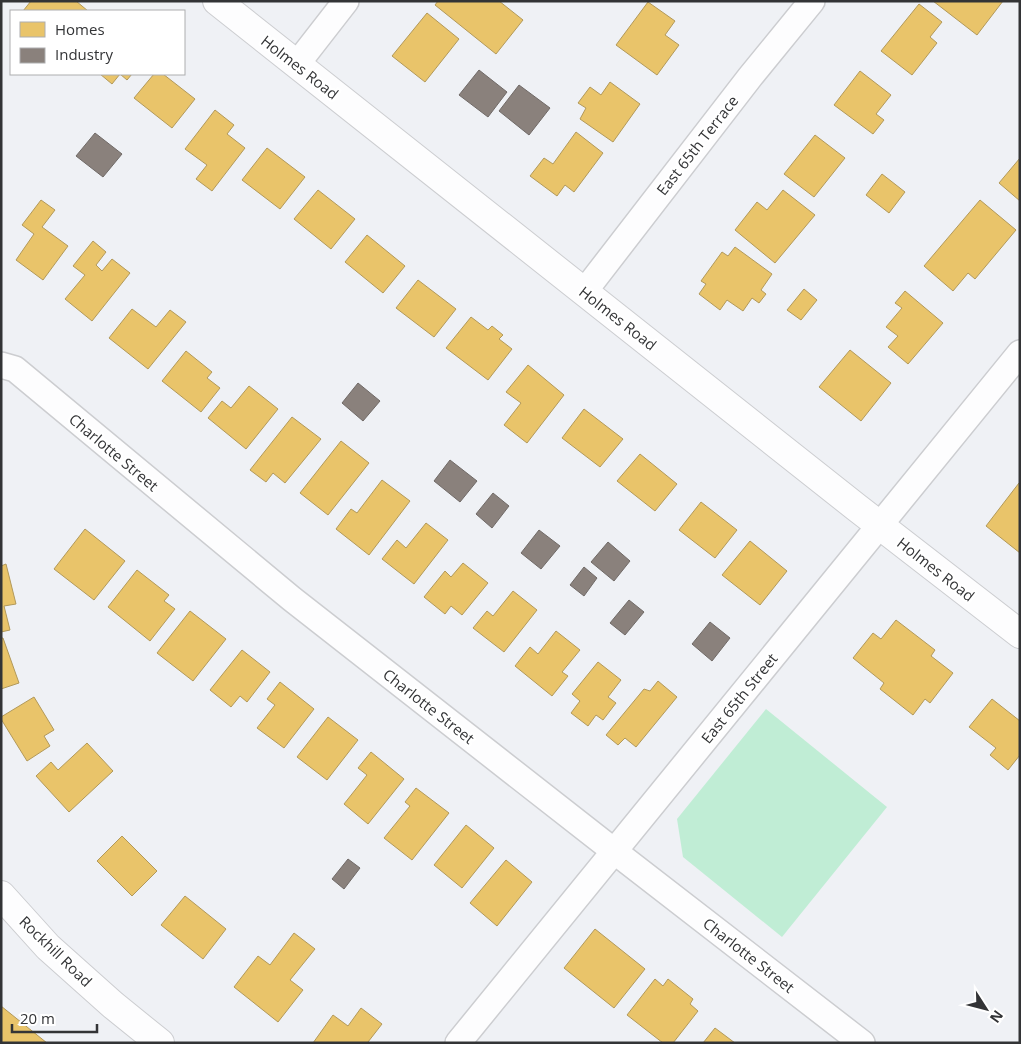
<svg xmlns="http://www.w3.org/2000/svg" width="1021" height="1044" viewBox="0 0 1021 1044" font-family="'Open Sans',sans-serif">
	<style>
		.green { fill: #c0edd5 }
		.homes { fill: #e9c46a; stroke: #b2995a }
		.industry { fill: #8a817c; stroke: #706a67 }
		.lines { fill: none; stroke-linecap: round; stroke-linejoin: round }
		.minor-casing { stroke: #cccdd0; stroke-width: 28 }
		.secondary-casing { stroke: #cccdd0; stroke-width: 30 }
		.minor { stroke: #fdfdfe; stroke-width: 25 }
		.secondary { stroke: #fdfdfe; stroke-width: 28 }
		.labels { text-anchor: middle; dominant-baseline: central; stroke-width: 5; stroke-linejoin: round; paint-order: stroke }
		.street-label { font-size: 15px; fill: #333436; stroke: #fff }
	</style>
	<rect width="100%" height="100%" fill="#eff1f5"/>
	<!-- green -->
	<path class="green" d="M 766,709 L 887,807 L 782,937 L 683,857 L 677,819 Z"/>
	<!-- homes -->
	<path class="homes" d="M 31,1 L 76,1 L 88,11 L 23,11 Z
		M 438,1 L 499,1 L 523,20 L 496,54 L 435,5 Z
		M 933,1 L 1003,1 L 977,35 Z
		M 648,2 L 675,21 L 665,35 L 679,45 L 657,75 L 616,45 Z
		M 919,4 L 942,22 L 930,37 L 937,43 L 912,75 L 881,51 Z
		M 427,13 L 459,39 L 425,82 L 392,56 Z
		M 860,71 L 891,95 L 876,114 L 884,120 L 873,134 L 834,105 Z
		M 100,74 L 132,74 L 127,80 L 120,74 L 112,84 Z
		M 154,74 L 163,74 L 195,99 L 172,128 L 134,98 Z
		M 610,82 L 640,104 L 613,142 L 580,119 L 586,108 L 578,103 L 590,87 L 601,95 Z
		M 215,110 L 234,125 L 227,134 L 245,148 L 212,191 L 196,179 L 207,165 L 185,149 Z
		M 576,132 L 603,153 L 574,192 L 565,185 L 557,196 L 530,176 L 544,158 L 553,164 Z
		M 815,135 L 845,158 L 814,197 L 784,174 Z
		M 267,148 L 305,177 L 280,209 L 242,180 Z
		M 1020,158 L 1020,201 L 999,183 Z
		M 882,174 L 905,192 L 889,213 L 866,195 Z
		M 318,190 L 355,219 L 331,249 L 294,219 Z
		M 783,190 L 815,215 L 775,263 L 735,230 L 757,202 L 767,210 Z
		M 41,200 L 55,210 L 42,227 L 68,246 L 43,280 L 16,260 L 34,234 L 22,225 Z
		M 980,200 L 1016,230 L 975,279 L 968,273 L 953,291 L 924,266 Z
		M 367,235 L 405,266 L 383,293 L 345,262 Z
		M 93,241 L 106,252 L 96,265 L 102,271 L 112,259 L 130,273 L 92,321 L 65,299 L 85,275 L 73,266 Z
		M 735,247 L 772,274 L 761,290 L 766,294 L 759,303 L 752,298 L 743,311 L 727,300 L 720,310 L 699,294 L 706,284 L 701,281 L 722,252 L 728,256 Z
		M 418,280 L 456,309 L 434,337 L 396,308 Z
		M 804,289 L 817,300 L 801,320 L 787,310 Z
		M 905,291 L 943,323 L 908,364 L 888,347 L 898,336 L 886,327 L 902,308 L 895,303 Z
		M 132,309 L 156,327 L 170,310 L 186,322 L 148,369 L 109,338 Z
		M 471,317 L 488,330 L 492,326 L 503,335 L 499,339 L 512,349 L 488,380 L 446,348 Z
		M 850,350 L 891,383 L 861,421 L 819,387 Z
		M 186,351 L 212,372 L 207,378 L 220,388 L 201,412 L 162,381 Z
		M 528,365 L 564,395 L 527,443 L 504,425 L 521,403 L 506,392 Z
		M 249,386 L 278,409 L 246,449 L 208,418 L 222,401 L 231,408 Z
		M 584,409 L 623,439 L 600,467 L 562,438 Z
		M 292,417 L 321,439 L 285,483 L 273,473 L 266,482 L 250,470 Z
		M 341,441 L 369,463 L 328,515 L 300,493 Z
		M 640,454 L 677,484 L 655,511 L 617,481 Z
		M 382,480 L 410,501 L 369,555 L 336,529 L 351,509 L 357,513 Z
		M 1019,483 L 1020,484 L 1020,553 L 986,526 Z
		M 701,502 L 737,530 L 715,558 L 679,530 Z
		M 426,523 L 448,540 L 414,584 L 382,559 L 397,540 L 406,548 Z
		M 85,529 L 125,561 L 94,600 L 54,569 Z
		M 750,541 L 787,571 L 760,605 L 722,575 Z
		M 463,563 L 488,583 L 462,615 L 451,606 L 445,614 L 424,597 L 445,571 L 451,577 Z
		M 6,564 L 16,604 L 4,606 L 10,630 L 1,632 L 1,566 Z
		M 137,570 L 169,595 L 164,601 L 175,609 L 150,641 L 108,607 Z
		M 513,591 L 537,610 L 504,652 L 473,628 L 487,611 L 493,616 Z
		M 190,611 L 226,639 L 193,681 L 157,653 Z
		M 896,620 L 935,650 L 931,656 L 953,673 L 930,703 L 925,699 L 913,715 L 880,689 L 884,683 L 853,658 L 873,633 L 881,639 Z
		M 556,631 L 580,650 L 562,672 L 568,676 L 552,696 L 515,666 L 530,647 L 538,654 Z
		M 1,638 L 3,638 L 19,683 L 1,689 Z
		M 242,650 L 270,672 L 247,702 L 240,696 L 231,707 L 210,690 Z
		M 598,662 L 621,680 L 608,697 L 616,703 L 603,720 L 596,715 L 588,726 L 571,713 L 580,701 L 572,694 Z
		M 658,681 L 677,697 L 636,747 L 625,738 L 618,745 L 606,735 L 644,689 L 650,691 Z
		M 280,682 L 314,709 L 284,748 L 257,728 L 275,705 L 267,699 Z
		M 34,697 L 54,730 L 44,736 L 50,746 L 27,761 L 1,719 L 1,717 Z
		M 992,699 L 1020,721 L 1020,755 L 1008,770 L 990,755 L 996,748 L 969,727 Z
		M 328,717 L 358,740 L 327,780 L 297,757 Z
		M 87,743 L 113,771 L 69,812 L 36,776 L 51,762 L 58,770 Z
		M 371,752 L 404,779 L 368,824 L 344,804 L 367,775 L 358,768 Z
		M 416,788 L 449,813 L 412,860 L 384,838 L 410,806 L 405,802 Z
		M 466,825 L 494,848 L 462,888 L 434,865 Z
		M 122,836 L 157,871 L 132,896 L 97,861 Z
		M 506,860 L 532,882 L 497,926 L 470,903 Z
		M 185,896 L 226,929 L 203,959 L 161,925 Z
		M 595,929 L 645,969 L 614,1008 L 564,968 Z
		M 294,933 L 315,949 L 290,980 L 303,990 L 278,1022 L 234,987 L 258,956 L 270,965 Z
		M 655,979 L 663,986 L 668,979 L 693,999 L 690,1004 L 698,1011 L 673,1043 L 663,1043 L 627,1015 Z
		M 1,1006 L 47,1043 L 1,1043 Z
		M 361,1008 L 382,1024 L 368,1042 L 369,1043 L 313,1043 L 333,1015 L 348,1026 Z
		M 715,1028 L 735,1043 L 703,1043 Z"/>
	<!-- industry -->
	<path class="industry" d="M 479,70 L 507,92 L 488,117 L 459,95 Z
		M 519,85 L 550,108 L 529,135 L 499,111 Z
		M 95,133 L 122,154 L 103,177 L 76,156 Z
		M 358,383 L 380,401 L 363,421 L 342,403 Z
		M 450,460 L 477,481 L 460,502 L 434,481 Z
		M 493,493 L 509,506 L 492,528 L 476,514 Z
		M 539,530 L 560,546 L 541,569 L 521,553 Z
		M 608,542 L 630,561 L 614,581 L 591,562 Z
		M 584,567 L 597,578 L 584,596 L 570,585 Z
		M 629,600 L 644,612 L 625,635 L 610,623 Z
		M 710,622 L 730,638 L 712,661 L 692,644 Z
		M 348,859 L 360,868 L 344,889 L 332,879 Z"/>
	<g class="lines">
		<!-- minor casing -->
		<g class="minor-casing">
			<path id="minor" d="M 297,64 L 346,1
				M 584,292 L 750,77 L 812,1
				M 1,365 L 15,369 L 292,599 L 614,851 L 862,1043
				M 458,1043 L 1020,353"/>
		</g>
		<!-- secondary casing -->
		<g class="secondary-casing">
			<path id="secondary" d="M 217,1 L 856,507 L 1020,634
				M 1,895 L 48,947 L 113,1005 L 160,1043"/>
		</g>
		<!-- minor -->
		<use href="#minor" class="minor"/>
		<!-- secondary -->
		<use href="#secondary" class="secondary"/>
	</g>
	<g class="labels">
		<!-- street labels -->
		<g class="street-label">
			<text transform="translate(300 67) rotate(38)">Holmes Road</text>
			<text transform="translate(697 145) rotate(-52)">East 65th Terrace</text>
			<text transform="translate(618 318) rotate(38)">Holmes Road</text>
			<text transform="translate(114 452) rotate(40)">Charlotte Street</text>
			<text transform="translate(936 569) rotate(38)">Holmes Road</text>
			<text transform="translate(739 698) rotate(-51)">East 65th Street</text>
			<text transform="translate(429 706) rotate(38)">Charlotte Street</text>
			<text transform="translate(56 951) rotate(44)">Rockhill Road</text>
			<text transform="translate(749 955) rotate(38)">Charlotte Street</text>
		</g>
	</g>
	<!-- border -->
	<rect width="1021" height="1044" fill="none" stroke="#333436" stroke-width="5"/>
	<!-- legend -->
	<rect x="10" y="10" width="175" height="65" fill="#ffffff" stroke="#adaeaf"/>
	<rect x="20" y="22" width="25" height="15" fill="#e9c46a" stroke="#adaeaf"/>
	<text x="55" y="35" font-size="15" fill="#333436">Homes</text>
	<rect x="20" y="48" width="25" height="15" fill="#8a817c" stroke="#adaeaf"/>
	<text x="55" y="60" font-size="15" fill="#333436">Industry</text>
	<!-- north arrow -->
	<g transform="translate(986 1009) rotate(126)" stroke="#ffffff" stroke-width="4" paint-order="stroke">
	<path d="M0-4L9 19L0 12L-9 19Z" fill="#333436"/>
	<text y="-8" font-size="14" font-weight="bold" text-anchor="middle" fill="#333436">N</text>
	</g>
	<!-- scale -->
	<path d="M12 1024v8h85v-8" fill="none" stroke="#333436" stroke-width="2.5"/>
	<text x="20" y="1024" font-size="15" fill="#333436" stroke="#ffffff" stroke-width="4" paint-order="stroke">20 m</text>
</svg>
